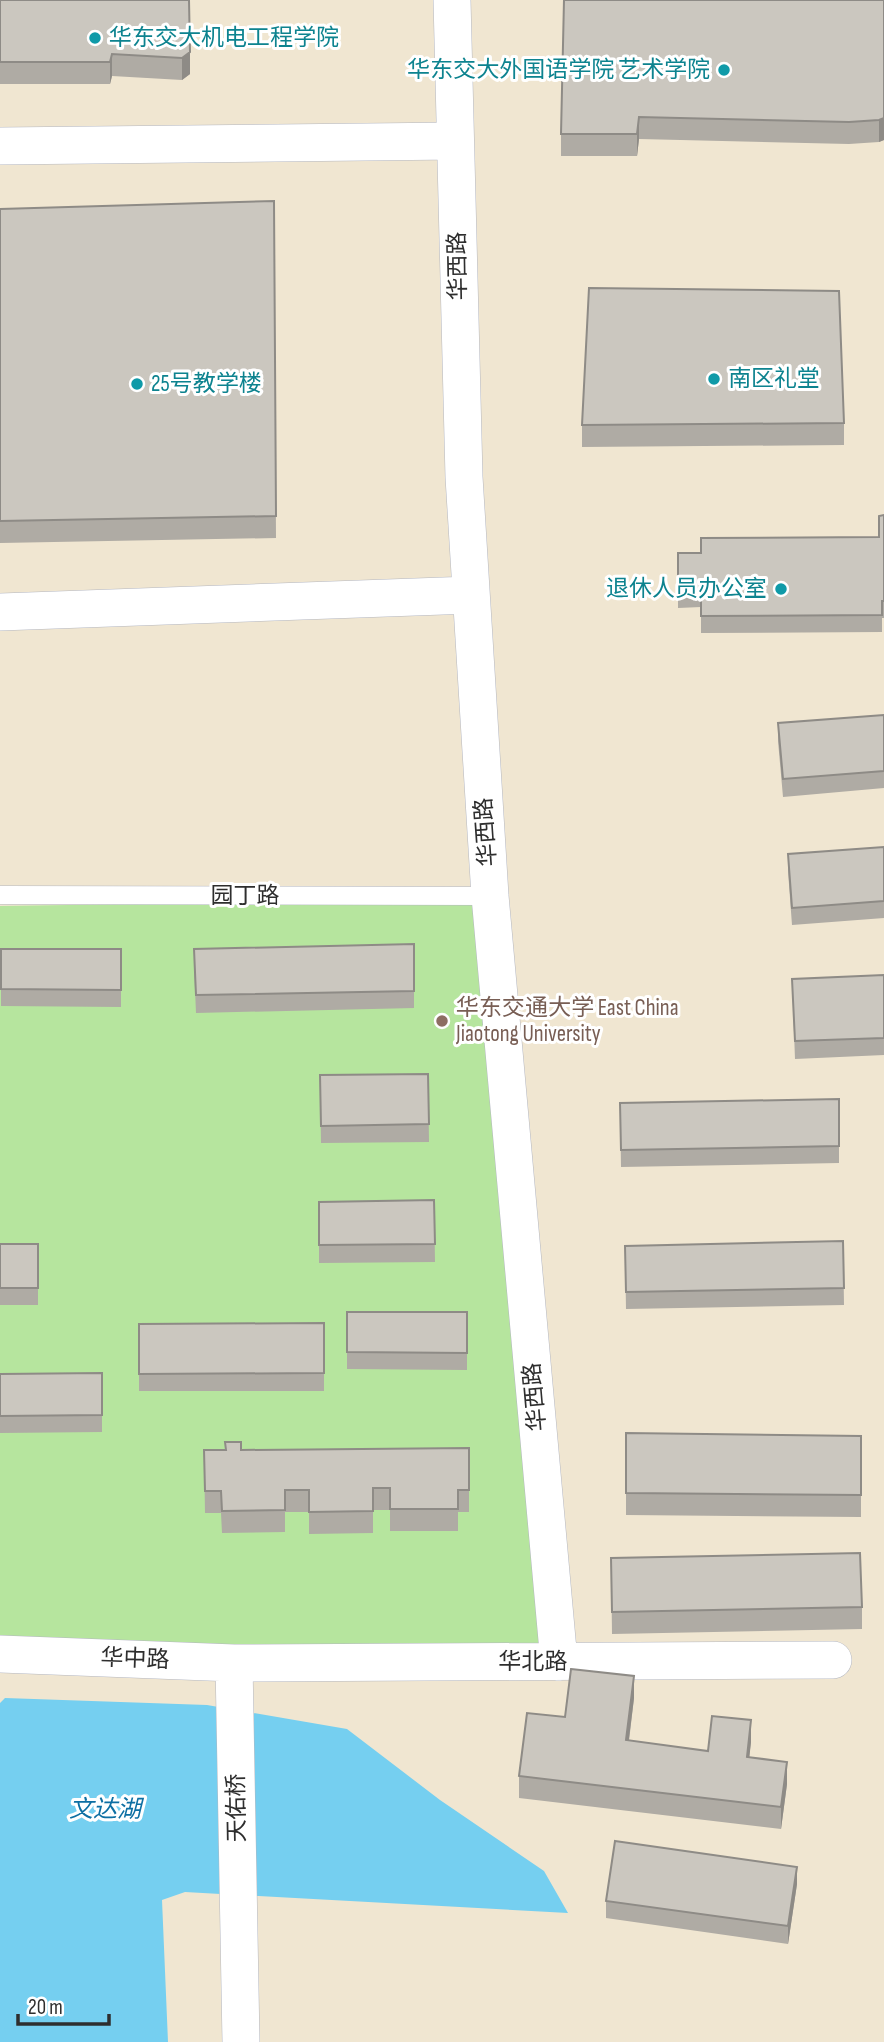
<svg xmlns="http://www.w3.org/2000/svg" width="884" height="2042" viewBox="0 0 884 2042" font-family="'Sofia Sans Condensed','Noto Sans SC',sans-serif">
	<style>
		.education { fill: #f0e6d1 }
		.green { fill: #b6e59e }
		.water { fill: #75cff0 }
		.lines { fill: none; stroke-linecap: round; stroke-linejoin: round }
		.lane-casing { stroke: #b4b7c1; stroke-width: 19 }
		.street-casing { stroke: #b4b7c1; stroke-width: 38 }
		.lane { stroke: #fff; stroke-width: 18 }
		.street { stroke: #fff; stroke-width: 37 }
		.wall { fill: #afaba4 }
		.shaded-wall { fill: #8e8b86 }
		.building { fill: #cbc7bf; stroke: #8e8b86; stroke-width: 2 }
		.culture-dot { fill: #0f9aa8; stroke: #fff; stroke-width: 2.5 }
		.education-dot { fill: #8d6e63; stroke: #fff; stroke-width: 2.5 }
		.labels { text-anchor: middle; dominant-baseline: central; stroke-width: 6; stroke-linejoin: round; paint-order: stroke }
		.culture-label { font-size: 23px; fill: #0d838f; stroke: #fff; text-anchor: start }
		.street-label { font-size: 23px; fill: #2e2e2e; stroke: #fff }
		.education-label { font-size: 23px; fill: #785e54; stroke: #fff; text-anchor: start }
		.water-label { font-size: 24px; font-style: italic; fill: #0d6fa3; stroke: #fff }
	</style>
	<rect width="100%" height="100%" fill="#efe9e1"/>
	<!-- education -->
	<path class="education" d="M 0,0 L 884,0 L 884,2042 L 0,2042 Z"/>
	<!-- green -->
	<path class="green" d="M 487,899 L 551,1652 L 0,1646 L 0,906 Z"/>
	<!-- water -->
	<path class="water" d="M 5,1698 L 207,1705 L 347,1729 L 440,1800 L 544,1871 L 568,1913 L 185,1892 L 162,1900 L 168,2042 L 0,2042 L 0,1703 Z"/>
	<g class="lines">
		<!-- lane casing -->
		<g class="lane-casing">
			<path id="lane" d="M 0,895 L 490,896"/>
		</g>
		<!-- street casing -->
		<g class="street-casing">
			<path id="street" d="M 452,0 L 464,477 L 490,896 L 559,1662
				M 0,146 L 455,141
				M 0,612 L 471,595
				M 0,1654 L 234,1663 L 241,2042
				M 234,1663 L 833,1660"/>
		</g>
		<!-- lane -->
		<use href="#lane" class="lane"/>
		<!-- street -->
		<use href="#street" class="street"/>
	</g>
	<!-- wall -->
	<path class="wall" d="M 0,0 L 189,0 L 190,74 L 182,80 L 112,76 L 110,84 L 0,84 Z
		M 884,0 L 884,140 L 879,142 L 849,144 L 639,139 L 637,156 L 561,156 L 561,134 Z
		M 274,201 L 276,538 L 0,543 L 0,209 Z
		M 844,423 L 844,445 L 582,447 L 582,425 Z
		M 884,515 L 884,618 L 882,618 L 882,632 L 701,633 L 701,607 L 678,608 L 678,553 L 701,553 L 879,537 Z
		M 884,715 L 884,788 L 783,797 L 778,741 L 778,723 Z
		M 884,847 L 884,918 L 792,925 L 788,871 L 788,854 Z
		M 414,944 L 414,1008 L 196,1013 L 194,966 Z
		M 1,949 L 121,949 L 121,1007 L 1,1006 Z
		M 884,975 L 884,1055 L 795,1059 L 792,979 Z
		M 428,1074 L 429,1142 L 321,1143 L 320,1075 Z
		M 839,1099 L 839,1163 L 621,1167 L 620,1103 Z
		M 434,1200 L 435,1262 L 319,1263 L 319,1202 Z
		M 843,1241 L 844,1305 L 626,1309 L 625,1246 Z
		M 0,1244 L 38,1244 L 38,1305 L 0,1305 Z
		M 347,1312 L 467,1312 L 467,1370 L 347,1369 Z
		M 324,1323 L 324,1391 L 139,1391 L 139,1324 Z
		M 102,1373 L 102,1432 L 0,1433 L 0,1374 Z
		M 626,1433 L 861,1436 L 861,1517 L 626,1515 Z
		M 469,1448 L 469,1512 L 458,1512 L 458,1531 L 390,1531 L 390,1510 L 373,1510 L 373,1533 L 309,1534 L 309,1512 L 285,1512 L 285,1532 L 222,1533 L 221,1513 L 205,1513 L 204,1450 Z
		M 611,1558 L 862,1607 L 862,1629 L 612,1634 Z
		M 634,1698 L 629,1741 L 708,1751 L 751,1742 L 749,1757 L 787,1784 L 781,1829 L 519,1798 L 519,1776 L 565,1717 Z
		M 797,1884 L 788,1944 L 606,1918 L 606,1901 Z"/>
	<!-- shaded-wall -->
	<path class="shaded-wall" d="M 190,52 L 190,74 L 182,80 L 182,58 Z
		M 112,54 L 112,76 L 110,84 L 110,62 Z
		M 639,117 L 639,139 L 637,156 L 637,134 Z
		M 884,118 L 884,140 L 879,142 L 879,120 Z
		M 634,1676 L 634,1698 L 626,1762 L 626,1740 Z
		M 751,1720 L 751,1742 L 747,1779 L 747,1757 Z
		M 787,1762 L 787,1784 L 781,1829 L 781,1807 Z
		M 797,1867 L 797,1884 L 788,1944 L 788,1926 Z"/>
	<!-- building -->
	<path class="building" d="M 0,0 L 189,0 L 190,52 L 182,58 L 112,54 L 110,62 L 0,62 Z
		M 564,0 L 884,0 L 884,118 L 879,120 L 849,122 L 639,117 L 637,134 L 561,134 Z
		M 274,201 L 276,516 L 0,521 L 0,209 Z
		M 589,288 L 839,291 L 844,423 L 582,425 Z
		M 884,515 L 884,601 L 882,601 L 882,615 L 701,616 L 701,590 L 678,591 L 678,553 L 701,553 L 701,538 L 879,537 L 879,516 Z
		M 884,715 L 884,771 L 783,779 L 778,723 Z
		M 884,847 L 884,901 L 792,908 L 788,854 Z
		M 414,944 L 414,991 L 196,995 L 194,949 Z
		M 1,949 L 121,949 L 121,990 L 1,989 Z
		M 884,975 L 884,1038 L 795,1041 L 792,979 Z
		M 428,1074 L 429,1124 L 321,1126 L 320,1075 Z
		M 839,1099 L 839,1146 L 621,1150 L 620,1103 Z
		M 434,1200 L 435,1244 L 319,1245 L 319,1202 Z
		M 843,1241 L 844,1288 L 626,1292 L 625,1246 Z
		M 0,1244 L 38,1244 L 38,1288 L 0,1288 Z
		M 347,1312 L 467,1312 L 467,1353 L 347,1352 Z
		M 324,1323 L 324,1373 L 139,1374 L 139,1324 Z
		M 102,1373 L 102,1415 L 0,1416 L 0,1374 Z
		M 626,1433 L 861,1436 L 861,1495 L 626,1493 Z
		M 225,1442 L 241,1442 L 241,1450 L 469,1448 L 469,1490 L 458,1490 L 458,1509 L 390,1509 L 390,1488 L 373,1488 L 373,1511 L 309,1512 L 309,1490 L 285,1490 L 285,1510 L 222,1511 L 221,1491 L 205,1491 L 204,1450 L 226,1450 Z
		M 860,1553 L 862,1607 L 612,1612 L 611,1558 Z
		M 571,1669 L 634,1676 L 626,1740 L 708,1751 L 712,1716 L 751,1720 L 747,1757 L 787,1762 L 781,1807 L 519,1776 L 527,1713 L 565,1717 Z
		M 615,1841 L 797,1867 L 788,1926 L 606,1901 Z"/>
	<!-- markers -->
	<g class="culture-dot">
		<circle cx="95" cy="38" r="7"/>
		<circle cx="724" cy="70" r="7"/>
		<circle cx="714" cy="379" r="7"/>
		<circle cx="137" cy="384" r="7"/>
		<circle cx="781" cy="589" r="7"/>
	</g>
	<circle class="education-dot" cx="442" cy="1021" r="7"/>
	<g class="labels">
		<!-- culture labels -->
		<g class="culture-label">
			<text x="109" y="38">华东交大机电工程学院</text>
			<text x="710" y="70" text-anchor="end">华东交大外国语学院 艺术学院</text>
			<text x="728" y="379">南区礼堂</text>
			<text x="151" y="384">25号教学楼</text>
			<text x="767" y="589" text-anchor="end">退休人员办公室</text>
		</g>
		<!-- street labels -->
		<g class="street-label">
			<text transform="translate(458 266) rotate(-91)">华西路</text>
			<text transform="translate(486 832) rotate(-94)">华西路</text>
			<text x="245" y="896">园丁路</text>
			<text transform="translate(535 1397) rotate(-95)">华西路</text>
			<text transform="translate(135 1659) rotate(2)">华中路</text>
			<text x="533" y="1662">华北路</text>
			<text transform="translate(237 1808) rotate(-91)">天佑桥</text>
		</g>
		<!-- education labels -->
		<g class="education-label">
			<text x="456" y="1008">华东交通大学 East China<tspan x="456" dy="26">Jiaotong University</tspan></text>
		</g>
		<!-- water labels -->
		<g class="water-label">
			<text x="105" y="1809">文达湖</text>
		</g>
	</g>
	<!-- scale -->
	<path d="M18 2014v10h91v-10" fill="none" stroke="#2e2e2e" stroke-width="3.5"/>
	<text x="28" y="2014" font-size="21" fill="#2e2e2e" stroke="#ffffff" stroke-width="5" paint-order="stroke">20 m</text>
</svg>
